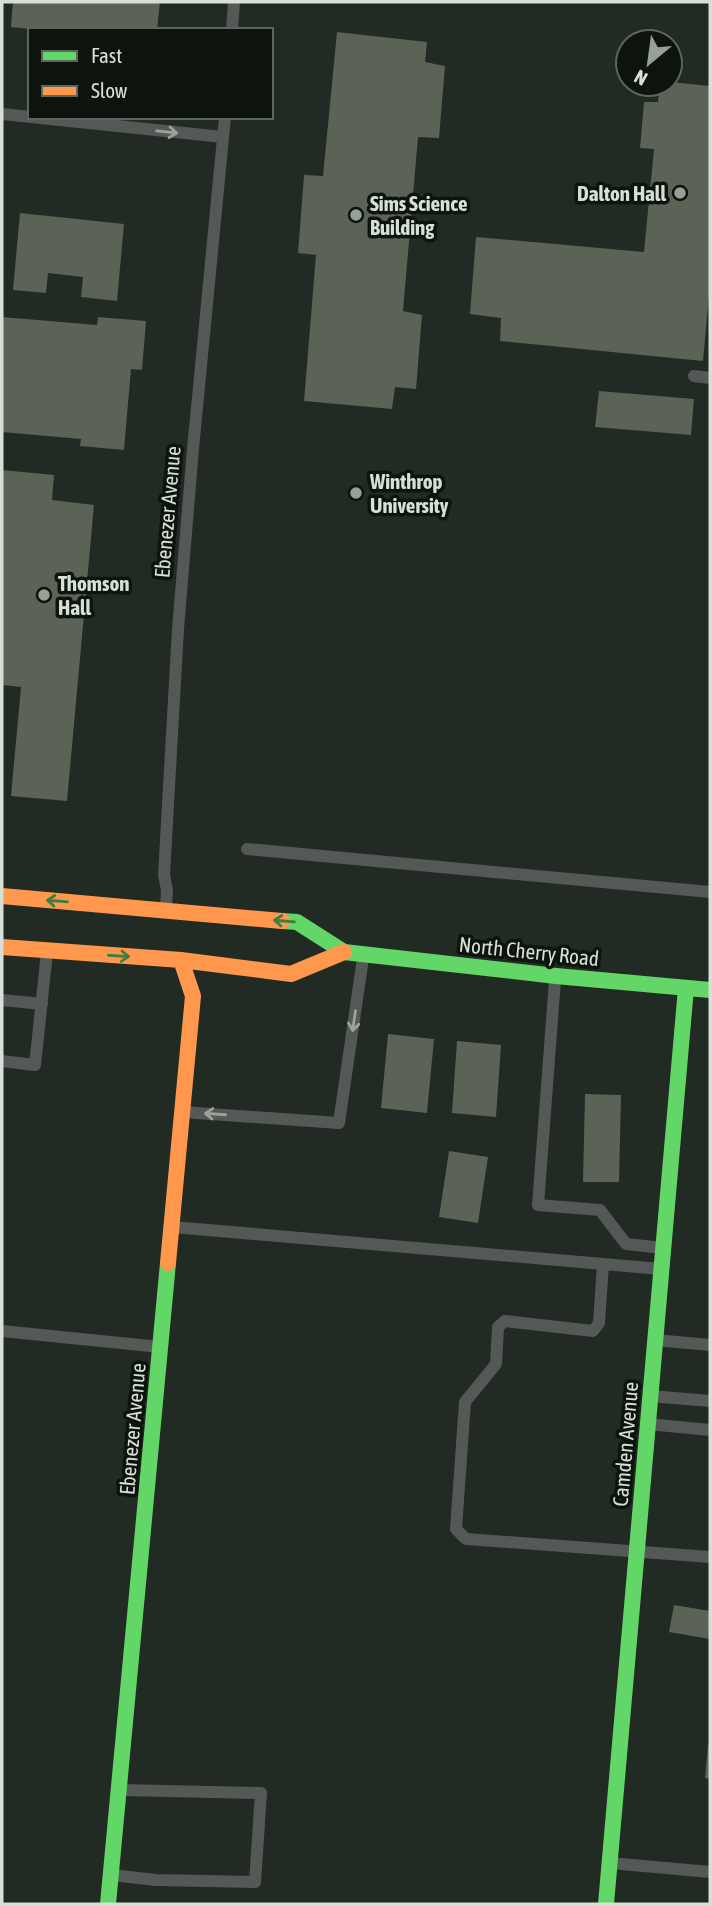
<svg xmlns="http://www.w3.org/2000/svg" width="712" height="1906" viewBox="0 0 712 1906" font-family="'Asap Condensed',sans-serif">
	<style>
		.building { fill: #5a6356 }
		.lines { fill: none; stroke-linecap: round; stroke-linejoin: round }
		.lane { stroke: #545856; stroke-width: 12 }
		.fast { stroke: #63d668; stroke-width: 16 }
		.slow { stroke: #ff974d; stroke-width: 16 }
		.oneway { stroke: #9ca39d }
		.oneway2 { stroke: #3c7f40 }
		.poi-dot { fill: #97a098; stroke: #0d140e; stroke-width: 2.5 }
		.labels { text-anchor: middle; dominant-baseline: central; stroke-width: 7; stroke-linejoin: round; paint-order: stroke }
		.poi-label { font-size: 21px; font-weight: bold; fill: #d6e0d7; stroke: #0d140e; text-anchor: start }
		.street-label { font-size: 21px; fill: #d6e0d7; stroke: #0d140e }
	</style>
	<rect width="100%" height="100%" fill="#212a23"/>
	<!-- building -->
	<path class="building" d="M 13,2 L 160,2 L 157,30 L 41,30 L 11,27 Z
		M 337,32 L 427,42 L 425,62 L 445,66 L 439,138 L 418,137 L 403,311 L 422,315 L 416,389 L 395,387 L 392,409 L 304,401 L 316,255 L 298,253 L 304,175 L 323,176 Z
		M 670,82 L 710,86 L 710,284 L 703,361 L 500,341 L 501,318 L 470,314 L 476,237 L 644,252 L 654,149 L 640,148 L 644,102 L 658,102 L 660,84 L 670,84 Z
		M 20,213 L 124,224 L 117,301 L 81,297 L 83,277 L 48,273 L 46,293 L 13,290 Z
		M 2,317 L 97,325 L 98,317 L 146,321 L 142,370 L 131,369 L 124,450 L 80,446 L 81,439 L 2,432 Z
		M 599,391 L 694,399 L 691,435 L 595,427 Z
		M 2,470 L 54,475 L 52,500 L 94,505 L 67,801 L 11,796 L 21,687 L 2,685 Z
		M 388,1034 L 434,1039 L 427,1113 L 381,1108 Z
		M 457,1041 L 501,1045 L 496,1117 L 452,1113 Z
		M 585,1094 L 621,1095 L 619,1182 L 583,1182 Z
		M 449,1151 L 488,1157 L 478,1223 L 439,1217 Z
		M 674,1605 L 710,1611 L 710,1639 L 669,1632 Z
		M 708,1745 L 710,1745 L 710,1779 L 705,1778 Z"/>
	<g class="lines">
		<!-- lane -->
		<path class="lane" d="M 232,30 L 234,2
			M 2,114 L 223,137
			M 694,376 L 710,378
			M 247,849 L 710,892
			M 166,907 L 167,890 L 164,875 L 178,629 L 193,449 L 225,117
			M 555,980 L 538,1205 L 600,1210 L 626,1244 L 663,1248
			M 2,1000 L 42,1004
			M 2,1061 L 35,1065 L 47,952
			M 183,1112 L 339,1123 L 363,958
			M 173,1227 L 661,1269
			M 603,1264 L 599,1323 L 593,1331 L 505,1321 L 498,1327 L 496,1364 L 465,1402 L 456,1529 L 466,1539 L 710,1557
			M 2,1331 L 160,1347
			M 655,1340 L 710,1345
			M 650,1396 L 710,1401
			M 648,1424 L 710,1430
			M 610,1863 L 710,1872
			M 111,1875 L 156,1880 L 255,1882 L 261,1793 L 121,1790"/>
		<!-- fast -->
		<path class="fast" d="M 282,921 L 297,922 L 344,952 L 556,976 L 710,990
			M 108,1904 L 168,1263
			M 606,1904 L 686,988"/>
		<!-- slow -->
		<path class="slow" d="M 2,896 L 282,921
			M 2,947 L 181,960 L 291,974 L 344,952
			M 168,1263 L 193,996 L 181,960"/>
	</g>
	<!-- one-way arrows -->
	<defs><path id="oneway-shaft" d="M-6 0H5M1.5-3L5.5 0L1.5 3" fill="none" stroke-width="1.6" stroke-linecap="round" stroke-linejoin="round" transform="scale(1.75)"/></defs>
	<g class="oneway">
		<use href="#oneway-shaft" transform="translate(167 132) rotate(6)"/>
		<use href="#oneway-shaft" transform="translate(354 1021) rotate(98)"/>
		<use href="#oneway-shaft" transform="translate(215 1114) rotate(-176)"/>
	</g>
	<g class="oneway2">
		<use href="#oneway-shaft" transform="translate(57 901) rotate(-175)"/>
		<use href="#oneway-shaft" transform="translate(284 921) rotate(-175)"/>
		<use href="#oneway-shaft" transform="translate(119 956) rotate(4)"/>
	</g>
	<!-- markers -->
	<g class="poi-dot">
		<circle cx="680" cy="193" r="7"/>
		<circle cx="356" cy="215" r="7"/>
		<circle cx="356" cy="493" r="7"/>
		<circle cx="44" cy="595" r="7"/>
	</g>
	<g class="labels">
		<!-- poi labels -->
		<g class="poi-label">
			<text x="666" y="193" text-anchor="end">Dalton Hall</text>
			<text x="370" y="203">Sims Science<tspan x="370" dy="24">Building</tspan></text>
			<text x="370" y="481">Winthrop<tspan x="370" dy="24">University</tspan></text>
			<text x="58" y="583">Thomson<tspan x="58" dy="24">Hall</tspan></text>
		</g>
		<!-- street labels -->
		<g class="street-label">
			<text transform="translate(167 512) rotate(-85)">Ebenezer Avenue</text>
			<text transform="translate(529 951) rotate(6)">North Cherry Road</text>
			<text transform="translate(132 1429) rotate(-85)">Ebenezer Avenue</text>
			<text transform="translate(625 1444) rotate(-85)">Camden Avenue</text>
		</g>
	</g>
	<!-- border -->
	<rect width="712" height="1906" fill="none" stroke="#d6e0d7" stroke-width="7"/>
	<!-- legend -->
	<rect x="28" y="28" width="245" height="91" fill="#0d140e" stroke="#5d665e" stroke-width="2"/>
	<rect x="42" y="51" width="35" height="10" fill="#63d668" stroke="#5d665e" stroke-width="2"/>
	<text x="91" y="63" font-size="21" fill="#d6e0d7">Fast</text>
	<rect x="42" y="86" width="35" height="10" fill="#ff974d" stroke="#5d665e" stroke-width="2"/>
	<text x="91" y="98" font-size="21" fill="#d6e0d7">Slow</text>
	<!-- north arrow -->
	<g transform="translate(649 63) rotate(209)"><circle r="33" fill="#0d140e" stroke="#5d665e" stroke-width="2"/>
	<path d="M0-5L12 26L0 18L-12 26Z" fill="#97a098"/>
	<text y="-10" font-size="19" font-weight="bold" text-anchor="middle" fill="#d6e0d7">N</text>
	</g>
</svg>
